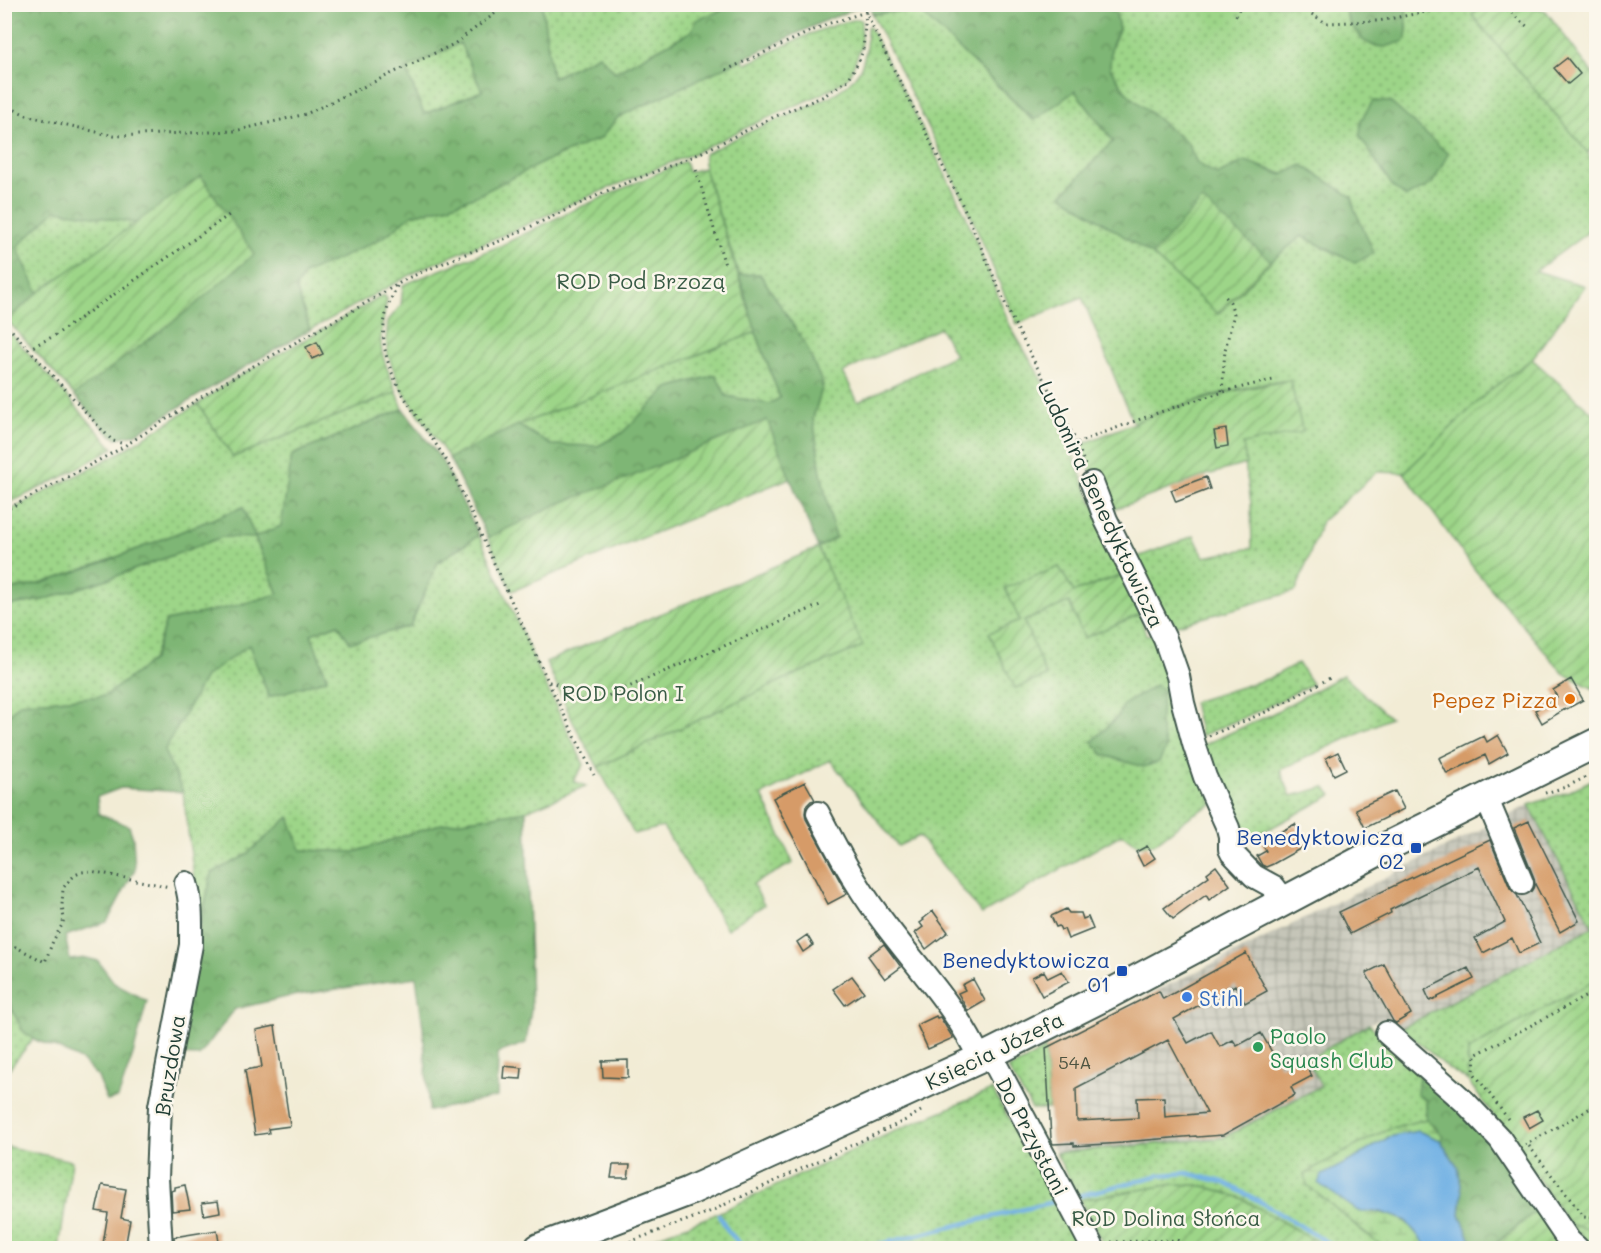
<svg xmlns="http://www.w3.org/2000/svg" width="1601" height="1253" viewBox="0 0 1601 1253" font-family="Mali,sans-serif">
	<style>
		.industrial { fill: url(#industrial-grid) }
		.grass { fill: url(#grass-dots); stroke: #5e895e; stroke-width: 1.5; fill-rule: evenodd }
		.forest { fill: url(#forest-crowns); stroke: #4e7a54; stroke-width: 1.5; fill-rule: evenodd }
		.wetland { fill: url(#wetland-marsh); stroke: #5e895e; stroke-width: 1.5 }
		.garden { fill: url(#garden-furrows); stroke: #5e895e; stroke-width: 1.5 }
		.water { fill: #70b0e4; stroke: #48768c; stroke-width: 1.5 }
		.lines { fill: none; stroke-linecap: round; stroke-linejoin: round }
		.stream { stroke: #70b0e4; stroke-width: 4.5 }
		.building { fill: #d69b68; fill-rule: evenodd }
		.minor-casing { stroke: #3f574c; stroke-width: 26 }
		.major-casing { stroke: #3f574c; stroke-width: 32 }
		.path { stroke: #3f574c; stroke-width: 3; stroke-dasharray: 1.5 4.5; stroke-linecap: butt }
		.minor { stroke: #fff; stroke-width: 22 }
		.major { stroke: #fff; stroke-width: 28 }
		.food-dot { fill: #e8710a; stroke: #fbf7ec; stroke-width: 2 }
		.transit-dot { fill: #1a4fb4; stroke: #fbf7ec; stroke-width: 2 }
		.shop-dot { fill: #3f7fe0; stroke: #fbf7ec; stroke-width: 2 }
		.leisure-dot { fill: #2e9e5b; stroke: #fbf7ec; stroke-width: 2 }
		.labels { text-anchor: middle; dominant-baseline: central; stroke-width: 5; stroke-linejoin: round; paint-order: stroke }
		.number-label { font-size: 18px; fill: #4d5441 }
		.park-label { font-size: 21px; fill: #385b45; stroke: #fbf7ec }
		.street-label { font-size: 21px; fill: #1f3d34; stroke: #fbf7ec }
		.food-label { font-size: 21px; fill: #c56008; stroke: #fbf7ec; text-anchor: end }
		.transit-label { font-size: 21px; fill: #164399; stroke: #fbf7ec; text-anchor: end }
		.shop-label { font-size: 21px; fill: #366cbe; stroke: #fbf7ec; text-anchor: start }
		.leisure-label { font-size: 21px; fill: #27864d; stroke: #fbf7ec; text-anchor: start }
	</style>
	<defs>
		<pattern id="industrial-grid" width="8" height="8" patternUnits="userSpaceOnUse" patternTransform="scale(1.5)"><rect width="8" height="8" fill="#c5c5b8"/><path d="M0 4h8M4 0v8" fill="none" stroke="#9fa196"/></pattern>
		<pattern id="grass-dots" width="8" height="8" patternUnits="userSpaceOnUse" patternTransform="scale(1.5)"><rect width="8" height="8" fill="#9dd588"/><path d="M2 2h.1M6 6h.1" fill="none" stroke="#7fae70" stroke-width="1.8" stroke-linecap="round"/></pattern>
		<pattern id="forest-crowns" width="20" height="18" patternUnits="userSpaceOnUse" patternTransform="scale(1.5)"><rect width="20" height="18" fill="#7eb674"/><path d="M2 6a3 3 0 1 1 6 0M12 15a3 3 0 1 1 6 0" fill="none" stroke="#679560"/></pattern>
		<pattern id="wetland-marsh" width="20" height="14" patternUnits="userSpaceOnUse" patternTransform="scale(1.5)"><rect width="20" height="14" fill="#9dd588"/><path d="M1 5h8M5 5V1M11 12h8M15 12V8" fill="none" stroke="#7fae70"/></pattern>
		<pattern id="garden-furrows" width="10" height="10" patternUnits="userSpaceOnUse" patternTransform="scale(1.5)"><rect width="10" height="10" fill="#9dd588"/><path d="M-1 1l2-2M0 10L10 0M9 11l2-2" fill="none" stroke="#7fae70"/></pattern>
	</defs>
	<rect width="100%" height="100%" fill="#fbf7ec"/>
	<filter id="ink" filterUnits="userSpaceOnUse"><feTurbulence type="fractalNoise" baseFrequency=".0167" numOctaves="2"/><feDisplacementMap in="SourceGraphic" scale="12" xChannelSelector="R" yChannelSelector="G"/><feConvolveMatrix kernelMatrix="1 2 1 2 8 2 1 2 1" color-interpolation-filters="sRGB"/></filter>
	<filter id="wash" filterUnits="userSpaceOnUse"><feTurbulence type="fractalNoise" baseFrequency=".008" numOctaves="4" result="noise"/><feDisplacementMap in="SourceGraphic" scale="24" xChannelSelector="R" yChannelSelector="G"/><feGaussianBlur stdDeviation="1.35" result="paint"/><feColorMatrix in="noise" values="0 0 0 0 0 0 0 0 0 0 0 0 0 0 0 0 0 1.4 0 .05"/><feComposite in="paint" operator="in"/></filter>
	<g filter="url(#wash)">
		<rect width="100%" height="100%" fill="#f2ecd5"/>
		<!-- industrial -->
		<path class="industrial" d="M 1529,805 L 1593,927 L 1393,1033 L 1377,1020 L 1369,1024 L 1307,1060 L 1321,1085 L 1223,1138 L 1056,1153 L 1051,1144 L 1046,1049 L 1160,989 L 1237,952 Z"/>
		<!-- grass -->
		<path class="grass" d="M 542,5 L 736,5 L 697,20 L 692,31 L 615,72 L 599,55 L 552,78 Z
			M 1105,5 L 1343,5 L 1350,24 L 1407,31 L 1406,5 L 1484,5 L 1472,15 L 1588,153 L 1596,170 L 1596,194 L 1588,232 L 1536,271 L 1585,286 L 1532,359 L 1489,391 L 1404,473 L 1377,472 L 1322,521 L 1296,591 L 1167,628 L 1135,558 L 1194,536 L 1204,557 L 1252,548 L 1251,503 L 1242,444 L 1290,380 C 1238,386 1184,403 1135,422 L 1132,420 L 1082,297 L 1017,324 L 965,202 L 872,14 L 918,9 L 1033,120 L 1075,91 L 1113,141 L 1062,195 L 1152,255 L 1218,314 L 1271,261 L 1302,236 L 1355,263 L 1373,253 L 1354,208 L 1352,197 L 1245,161 L 1217,175 L 1197,163 L 1188,144 L 1126,93 L 1110,68 L 1111,48 L 1119,29 L 1116,14 Z
			M 858,19 L 861,20 L 861,47 L 852,69 L 849,76 L 839,84 L 822,94 L 756,123 L 692,154 L 570,204 L 517,229 L 423,268 L 310,330 L 296,287 L 305,273 L 399,224 L 412,215 L 449,206 L 546,161 L 601,138 L 618,117 L 742,59 L 746,64 C 783,47 818,27 858,19 Z
			M 869,26 L 905,94 L 966,216 L 1011,328 L 1038,373 L 1063,423 L 1079,472 L 1126,574 L 1074,592 L 1006,588 L 1020,621 L 990,633 L 1015,688 L 1046,676 L 1024,621 L 1069,601 L 1084,638 L 1140,614 L 1146,635 L 1155,634 L 1213,804 L 1192,815 L 1154,844 L 1139,845 L 1122,834 L 982,914 L 919,836 L 898,846 L 830,760 L 762,795 L 793,863 L 753,884 L 764,905 L 727,929 L 663,827 L 634,834 L 598,767 L 787,678 L 862,646 L 818,548 L 835,538 L 821,473 L 813,418 L 823,385 L 760,274 L 739,275 L 704,168 L 704,154 C 724,144 743,134 763,126 C 789,114 834,100 853,79 C 866,66 867,44 867,27 ZM 940,328 L 955,355 L 858,402 L 843,372 Z
			M 460,42 L 482,91 L 424,114 L 406,69 Z
			M 56,209 L 137,223 L 38,293 L 16,247 Z
			M 756,332 L 780,398 L 769,404 L 726,396 L 716,375 L 668,388 L 622,433 L 598,446 L 551,445 L 518,425 Z
			M 397,392 L 403,409 L 292,455 L 282,526 L 255,538 L 278,594 L 235,606 L 166,621 L 153,660 L 105,696 L 20,703 L 5,719 L 5,606 L 43,600 L 114,577 L 222,537 L 255,537 L 242,508 L 107,561 L 43,583 L 5,591 L 5,513 L 119,453 L 198,404 L 233,457 Z
			M 479,535 L 538,669 L 584,765 L 573,781 L 586,786 L 526,811 L 437,825 L 355,852 L 301,850 L 289,817 L 245,856 L 212,873 L 200,925 L 183,792 L 164,751 L 205,677 L 249,644 L 269,697 L 327,678 L 311,634 L 338,624 L 410,626 L 438,562 Z
			M 1298,663 L 1312,684 L 1263,709 L 1201,736 L 1193,702 L 1270,678 Z
			M 1343,675 L 1390,718 L 1280,770 L 1291,796 L 1325,787 L 1332,795 L 1232,849 L 1201,746 L 1268,716 Z
			M 1596,778 L 1596,980 L 1468,1050 L 1468,1081 L 1449,1069 L 1402,1028 L 1593,927 L 1529,805 L 1567,792 Z
			M 4,995 L 23,1031 L 33,1039 L 5,1074 Z
			M 1369,1024 L 1419,1076 L 1427,1100 L 1426,1119 L 1388,1129 L 1305,1175 C 1331,1201 1356,1233 1390,1248 L 1327,1248 L 1241,1198 L 1204,1186 L 1175,1184 L 1080,1200 L 1056,1153 L 1223,1138 L 1321,1086 L 1307,1060 Z
			M 1045,1048 L 1049,1109 L 1032,1109 L 1008,1069 L 1024,1062 Z
			M 992,1090 L 1052,1192 L 1078,1241 L 1048,1248 L 628,1248 L 711,1216 L 897,1130 Z
			M 5,1146 L 72,1161 L 59,1248 L 5,1248 Z
			M 1569,1224 L 1596,1230 L 1596,1248 L 1593,1248 Z"/>
		<!-- forest -->
		<path class="forest" d="M 4,5 L 542,5 L 552,78 L 599,55 L 615,72 L 692,31 L 696,20 L 736,5 L 858,5 L 857,8 L 822,22 L 618,117 L 601,138 L 546,161 L 476,196 L 449,206 L 412,215 L 384,237 L 341,258 L 305,273 L 296,287 L 310,330 L 250,364 L 135,434 L 116,438 L 107,432 L 74,395 L 191,308 L 254,254 L 201,176 L 137,223 L 56,210 L 17,247 L 38,293 L 7,320 L 4,317 ZM 460,43 L 482,91 L 424,114 L 406,69 Z
			M 870,5 L 1105,5 L 1116,14 L 1119,29 L 1111,48 L 1110,68 L 1127,93 L 1188,144 L 1197,163 L 1217,175 L 1245,161 L 1282,175 L 1302,165 L 1352,197 L 1354,208 L 1374,253 L 1355,263 L 1302,236 L 1271,261 L 1202,201 L 1152,255 L 1062,195 L 1113,141 L 1075,91 L 1034,120 L 918,10 L 872,14 Z
			M 1343,5 L 1406,5 L 1407,31 L 1405,41 L 1385,47 L 1374,46 L 1364,41 L 1350,24 Z
			M 1373,101 L 1390,102 L 1448,154 L 1432,184 L 1406,197 L 1393,187 L 1360,137 L 1361,120 Z
			M 760,274 L 805,343 L 823,385 L 813,418 L 821,473 L 835,538 L 818,548 L 767,420 L 628,478 L 558,504 L 488,538 L 449,458 L 518,425 L 551,445 L 598,446 L 622,433 L 668,388 L 716,375 L 726,396 L 769,404 L 780,398 L 756,332 L 739,275 Z
			M 403,409 L 441,459 L 479,535 L 438,562 L 410,626 L 350,643 L 338,624 L 311,634 L 327,679 L 269,697 L 249,645 L 205,677 L 164,751 L 183,792 L 121,788 L 97,797 L 99,814 L 129,826 L 133,838 L 135,869 L 107,922 L 65,936 L 70,960 L 86,958 L 98,961 L 115,984 L 147,1001 L 133,1055 L 118,1098 L 107,1101 L 98,1077 L 82,1061 L 59,1049 L 33,1039 L 23,1031 L 5,995 L 5,719 L 20,703 L 105,696 L 153,660 L 166,621 L 235,606 L 278,594 L 255,538 L 222,537 L 114,577 L 43,600 L 5,606 L 5,591 L 43,583 L 107,561 L 243,507 L 255,537 L 281,526 L 292,455 Z
			M 1156,685 L 1163,690 L 1160,724 L 1166,748 L 1159,762 L 1143,767 L 1104,755 L 1092,742 L 1119,715 L 1123,705 Z
			M 526,811 L 531,1010 L 526,1043 L 498,1053 L 497,1097 L 429,1111 L 423,1027 L 416,977 L 291,996 L 235,1009 L 199,1056 L 175,1055 L 200,925 L 212,873 L 245,856 L 289,817 L 301,850 L 355,852 L 437,825 Z
			M 1419,1076 L 1456,1104 L 1501,1157 L 1536,1211 L 1496,1243 L 1498,1248 L 1474,1248 L 1460,1214 L 1462,1193 L 1458,1167 L 1440,1140 L 1443,1136 L 1426,1119 L 1426,1100 L 1417,1094 Z"/>
		<!-- wetland -->
		<path class="wetland" d="M 1426,1119 L 1443,1136 L 1440,1140 L 1418,1131 L 1389,1137 L 1357,1157 L 1358,1211 C 1392,1212 1410,1217 1428,1248 L 1390,1248 L 1378,1243 L 1307,1185 L 1305,1175 L 1316,1167 L 1388,1129 Z"/>
		<!-- garden -->
		<path class="garden" d="M 1484,5 L 1528,5 L 1546,11 L 1596,78 L 1596,145 L 1588,153 L 1472,15 Z
			M 685,161 L 688,172 L 704,168 L 756,332 L 518,425 L 449,458 L 400,387 L 388,355 L 386,339 L 388,321 L 401,305 L 403,285 L 502,245 L 567,213 Z
			M 201,176 L 254,254 L 191,308 L 74,395 L 7,320 L 38,293 Z
			M 1202,200 L 1271,261 L 1218,314 L 1152,255 Z
			M 384,295 L 387,299 C 384,316 379,335 382,352 C 385,366 392,379 397,392 L 233,457 L 198,404 L 229,382 Z
			M 5,327 L 113,448 L 64,476 L 5,505 Z
			M 1532,359 L 1596,416 L 1596,690 L 1564,674 L 1475,570 L 1404,473 L 1489,391 Z
			M 1290,380 L 1303,432 L 1243,444 L 1246,464 L 1207,475 L 1110,511 L 1106,511 L 1080,445 L 1161,412 L 1234,391 Z
			M 767,420 L 790,478 L 512,591 L 488,538 L 558,504 L 628,478 Z
			M 818,548 L 863,646 L 787,678 L 598,767 L 573,722 L 546,662 Z
			M 1059,567 L 1074,592 L 1126,574 L 1140,614 L 1084,638 L 1069,602 L 1024,621 L 1046,676 L 1015,688 L 989,633 L 1020,621 L 1005,588 Z
			M 1596,980 L 1596,1231 L 1569,1224 L 1518,1149 L 1468,1081 L 1468,1050 Z
			M 1175,1184 L 1204,1186 L 1241,1198 L 1327,1248 L 1107,1248 L 1102,1242 L 1080,1200 Z
			M 1536,1211 L 1564,1248 L 1498,1248 L 1496,1244 Z"/>
		<!-- water -->
		<path class="water" d="M 1418,1131 L 1440,1140 L 1458,1167 L 1462,1193 L 1460,1214 L 1474,1248 L 1428,1248 L 1405,1220 L 1381,1212 L 1358,1211 L 1318,1183 L 1322,1175 L 1357,1157 L 1389,1137 Z"/>
		<g class="lines">
			<!-- stream -->
			<path class="stream" d="M 1074,1197 L 1160,1175 L 1187,1173 L 1223,1182 L 1259,1201 L 1337,1248
				M 719,1215 L 728,1231 L 744,1248
				M 864,1248 L 1053,1202"/>
		</g>
		<g id="blocks">
			<!-- building -->
			<path class="building" d="M 1567,58 L 1580,74 L 1568,84 L 1554,68 Z
				M 317,342 L 323,354 L 312,359 L 306,347 Z
				M 1226,429 L 1228,446 L 1217,448 L 1214,431 Z
				M 1206,477 L 1210,489 L 1176,502 L 1171,490 Z
				M 1571,679 L 1583,700 L 1565,710 L 1565,709 L 1542,723 L 1535,710 L 1557,697 L 1553,690 Z
				M 1498,735 L 1508,753 L 1489,764 L 1485,755 L 1447,774 L 1439,758 L 1484,736 L 1487,742 Z
				M 1338,752 L 1346,769 L 1334,775 L 1326,758 Z
				M 805,782 L 815,800 L 811,801 L 806,806 L 805,813 L 806,819 L 847,894 L 828,904 L 773,798 Z
				M 1395,791 L 1404,809 L 1365,828 L 1356,809 Z
				M 1529,821 L 1579,921 L 1560,932 L 1535,884 L 1534,878 L 1514,828 Z
				M 1295,824 L 1307,845 L 1273,864 L 1266,867 L 1262,865 L 1257,856 L 1266,851 L 1261,842 Z
				M 1490,840 L 1510,888 L 1517,895 L 1540,943 L 1519,953 L 1512,938 L 1483,953 L 1475,938 L 1505,922 L 1479,867 L 1390,910 L 1391,913 L 1350,934 L 1339,912 Z
				M 1147,846 L 1155,858 L 1143,866 L 1136,852 Z
				M 1216,866 L 1230,885 L 1209,900 L 1206,895 L 1173,919 L 1164,908 L 1209,876 L 1207,873 Z
				M 1066,909 L 1069,913 L 1081,913 L 1083,919 L 1088,917 L 1093,929 L 1068,939 L 1064,929 L 1061,930 L 1059,926 L 1056,927 L 1051,916 Z
				M 933,911 L 948,932 L 926,949 L 915,933 L 923,927 L 920,923 L 924,920 L 923,919 Z
				M 807,935 L 813,945 L 803,952 L 797,942 Z
				M 884,944 L 901,967 L 885,979 L 868,956 Z
				M 1246,953 L 1267,991 L 1245,1003 L 1235,985 L 1204,1004 L 1203,1003 L 1174,1019 L 1188,1043 L 1211,1031 L 1220,1047 L 1233,1040 L 1237,1046 L 1261,1033 L 1280,1066 L 1301,1055 L 1312,1076 L 1291,1087 L 1295,1095 L 1223,1135 L 1197,1137 L 1196,1136 L 1123,1142 L 1123,1143 L 1074,1146 L 1074,1143 L 1053,1144 L 1051,1139 L 1046,1048 L 1159,991 L 1163,999 ZM 1168,1040 L 1207,1113 L 1165,1117 L 1164,1097 L 1137,1098 L 1138,1118 L 1077,1121 L 1076,1088 Z
				M 1384,964 L 1411,1014 L 1396,1023 L 1393,1021 L 1366,973 Z
				M 1468,968 L 1474,979 L 1430,1001 L 1425,990 Z
				M 1044,971 L 1048,978 L 1062,971 L 1069,982 L 1042,996 L 1032,977 Z
				M 852,976 L 864,992 L 845,1005 L 833,989 Z
				M 973,979 L 985,1001 L 968,1011 L 958,993 L 965,990 L 962,985 Z
				M 936,1016 L 937,1018 L 940,1017 L 953,1038 L 928,1049 L 917,1025 Z
				M 275,1026 L 290,1126 L 268,1129 L 269,1133 L 255,1135 L 245,1070 L 262,1067 L 256,1030 Z
				M 628,1060 L 628,1078 L 603,1077 L 602,1061 Z
				M 504,1066 L 522,1068 L 521,1079 L 503,1078 Z
				M 1537,1110 L 1543,1120 L 1529,1128 L 1523,1117 Z
				M 613,1165 L 630,1165 L 628,1178 L 611,1178 Z
				M 102,1185 L 126,1189 L 121,1218 L 130,1220 L 125,1248 L 104,1248 L 105,1245 L 103,1244 L 108,1213 L 96,1211 Z
				M 185,1185 L 190,1209 L 172,1211 L 171,1191 L 175,1190 L 175,1187 Z
				M 218,1201 L 220,1212 L 204,1215 L 202,1203 Z
				M 217,1230 L 220,1248 L 175,1248 L 174,1237 Z"/>
		</g>
	</g>
	<g filter="url(#ink)">
		<use href="#blocks" fill-opacity="0" stroke="#3f574c" stroke-width="1.5"/>
		<g class="lines">
			<!-- minor casing -->
			<g class="minor-casing">
				<path id="minor" d="M 1092,483 L 1106,520 L 1165,639 L 1178,676 L 1183,703 L 1194,744 L 1205,777 L 1228,828 L 1230,836 L 1230,849 L 1232,853 L 1254,876 L 1274,887 L 1284,900
					M 1486,797 L 1522,883
					M 818,813 C 836,848 855,884 879,916 C 913,963 956,1006 980,1059
					M 1387,1033 L 1465,1102 L 1500,1139 L 1569,1241 L 1577,1248
					M 990,1054 L 1093,1248
					M 161,1248 L 157,1178 L 160,1106 L 191,945 C 191,924 192,903 186,883"/>
			</g>
			<!-- major casing -->
			<g class="major-casing">
				<path id="major" d="M 539,1248 L 687,1192 L 990,1054 L 1111,993 L 1390,845 L 1596,743"/>
			</g>
			<!-- path -->
			<path class="path" d="M 865,4 L 866,12 L 886,54 L 966,212 L 1011,317 L 1077,443 L 1086,468
				M 1290,4 L 1310,13 L 1326,23 L 1378,21 L 1467,4
				M 1472,4 L 1504,7 L 1529,28
				M 1236,16 L 1241,4
				M 726,70 L 827,24 L 866,12
				M 4,105 L 29,116 L 114,136 L 235,131 L 306,114 L 454,44 L 501,9 L 510,4
				M 696,170 L 725,265
				M 397,286 C 394,293 390,300 388,307 C 367,370 426,420 452,471 L 552,690 L 594,775
				M 4,322 L 103,431 L 113,441 L 125,444
				M 28,349 L 54,336 L 229,215
				M 1222,391 L 1225,350 L 1234,314 L 1230,302 L 1224,295
				M 1077,443 C 1142,418 1205,394 1273,380
				M 4,511 L 118,450 L 225,382 L 366,303 L 408,278 L 460,256 L 500,241 L 611,189 L 692,157 L 774,117 L 824,96 L 848,80 L 859,61 L 863,50 L 866,12
				M 549,682 C 564,683 573,701 588,702 C 596,702 605,697 612,694 L 820,605
				M 1209,736 L 1268,711 L 1332,677
				M 1545,793 L 1566,787 L 1596,772
				M 4,941 L 45,962 L 53,941 L 62,925 L 64,919 L 62,905 L 63,888 L 69,881 L 75,875 L 82,872 L 91,871 L 170,887
				M 1508,1119 L 1474,1073 L 1475,1055 L 1596,991
				M 1525,1145 L 1596,1105
				M 1529,1146 L 1584,1217 L 1593,1218 L 1596,1216
				M 1111,1242 L 1177,1240 L 1190,1248
				M 613,1248 L 709,1212 L 906,1120 L 921,1111"/>
			<!-- minor -->
			<use href="#minor" class="minor"/>
			<!-- major -->
			<use href="#major" class="major"/>
		</g>
	</g>
	<!-- markers -->
	<circle class="food-dot" cx="1570" cy="699" r="6"/>
	<g class="transit-dot">
		<rect x="1410" y="842" width="12" height="12" rx="3"/>
		<rect x="1116" y="965" width="12" height="12" rx="3"/>
	</g>
	<circle class="shop-dot" cx="1187" cy="997" r="6"/>
	<circle class="leisure-dot" cx="1258" cy="1047" r="6"/>
	<g class="labels">
		<!-- number labels -->
		<g class="number-label">
			<text x="1075" y="1062">54A</text>
		</g>
		<!-- park labels -->
		<g class="park-label">
			<text x="641" y="280">ROD Pod Brzozą</text>
			<text x="623" y="692">ROD Polon I</text>
			<text x="1166" y="1217">ROD Dolina Słońca</text>
		</g>
		<!-- street labels -->
		<g class="street-label">
			<text transform="translate(1102 504) rotate(65)">Ludomira Benedyktowicza</text>
			<text transform="translate(994 1050) rotate(-26)">Księcia Józefa</text>
			<text transform="translate(169 1065) rotate(-81)">Bruzdowa</text>
			<text transform="translate(1033 1136) rotate(62)">Do Przystani</text>
		</g>
		<!-- food labels -->
		<g class="food-label">
			<text x="1558" y="699">Pepez Pizza</text>
		</g>
		<!-- transit labels -->
		<g class="transit-label">
			<text x="1404" y="836">Benedyktowicza<tspan x="1404" dy="24">02</tspan></text>
			<text x="1110" y="959">Benedyktowicza<tspan x="1110" dy="24">01</tspan></text>
		</g>
		<!-- shop labels -->
		<g class="shop-label">
			<text x="1199" y="997">Stihl</text>
		</g>
		<!-- leisure labels -->
		<g class="leisure-label">
			<text x="1270" y="1035">Paolo<tspan x="1270" dy="24">Squash Club</tspan></text>
		</g>
	</g>
	<!-- margin -->
	<rect width="1601" height="1253" fill="none" stroke="#fbf7ec" stroke-width="24"/>
</svg>
